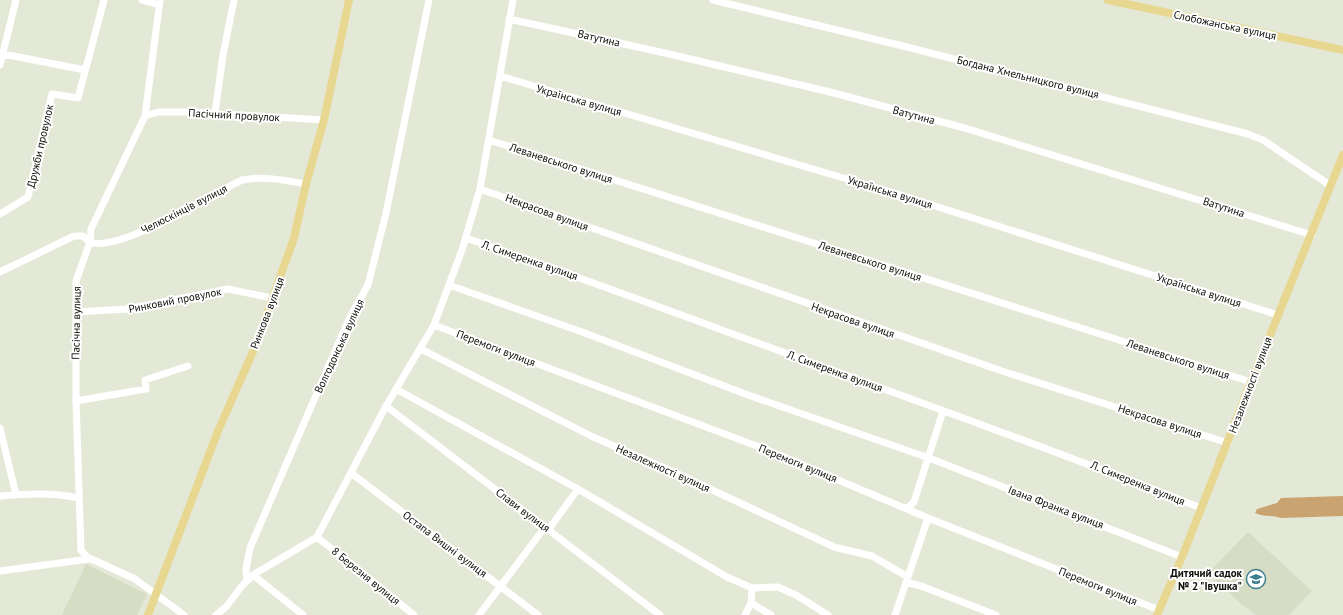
<svg xmlns="http://www.w3.org/2000/svg" width="1343" height="615" viewBox="0 0 1343 615" font-family="'PT Sans',sans-serif">
	<style>
		.built { fill: #d7dcc5 }
		.forest { fill: #c9a471 }
		.lines { fill: none; stroke-linecap: round; stroke-linejoin: round }
		.minor { stroke: #fff; stroke-width: 7 }
		.major { stroke: #e7d791; stroke-width: 8 }
		.labels { text-anchor: middle; dominant-baseline: central; stroke-width: 4; stroke-linejoin: round; paint-order: stroke }
		.street-label { font-size: 11px; fill: #0d0e08; stroke: #fff }
		.poi-label { font-size: 11px; font-weight: bold; fill: #0d0e08; stroke: #fff; text-anchor: end }
	</style>
	<rect width="100%" height="100%" fill="#e4e8d7"/>
	<!-- built -->
	<path class="built" d="M 1248,532 L 1312,591 L 1289,615 L 1256,615 L 1240,603 L 1208,573 Z
		M 86,564 L 147,594 L 137,615 L 62,615 Z"/>
	<!-- forest -->
	<path class="forest" d="M 1343,496 L 1343,516 L 1281,518 C 1272,515 1263,517 1255,513 L 1257,509 L 1277,503 L 1281,498 Z"/>
	<g class="lines">
		<!-- minor -->
		<path class="minor" d="M 142,0 L 159,5
			M 160,0 L 145,116 L 91,229 L 90,242 L 76,281 L 76,401 L 81,550 L 87,557 L 135,579 L 184,615
			M 713,0 L 911,48 L 1248,134 L 1263,140 L 1331,186
			M 509,19 L 665,53 L 834,93 L 968,129 L 1312,235
			M 3,54 L 85,70
			M 0,65 L 16,0
			M 500,76 L 894,193 L 1278,315
			M 215,113 L 223,55 L 234,0
			M 145,116 L 158,112 L 191,112 L 324,120
			M 489,140 L 1251,382
			M 480,189 L 1002,371 L 1228,443
			M 0,214 L 28,197 L 52,94 L 78,98 L 104,0
			M 466,238 C 577,276 686,317 796,357 C 931,406 1067,455 1201,508
			M 0,272 L 74,236 L 83,236 C 85,238 88,241 90,242 C 120,253 212,194 242,180 C 264,176 284,180 306,184
			M 449,285 L 582,332 L 748,395 L 929,458 L 1182,557
			M 76,312 L 128,309 L 228,289 L 272,298
			M 434,325 L 765,449 L 928,518 L 1159,610
			M 421,349 L 591,436 L 674,472 L 834,547 L 872,556 L 908,577
			M 396,389 L 578,489 L 727,577 L 752,588 L 778,587 L 796,595 L 828,615
			M 76,401 L 146,389 L 145,380 L 188,366
			M 386,406 L 660,615
			M 0,428 L 16,495
			M 351,473 L 538,615
			M 0,496 C 25,494 53,492 78,498
			M 907,508 L 914,502 L 943,411
			M 549,529 L 578,489
			M 317,537 L 414,615
			M 0,571 L 89,559
			M 253,575 L 303,615
			M 245,582 L 247,580 L 246,569 L 250,548 L 349,319 L 368,285 L 386,213 L 429,0
			M 906,582 L 921,586 L 996,615
			M 751,603 L 771,615
			M 216,615 L 226,607 L 241,587 L 253,575 L 317,537 L 386,406 L 434,325 L 462,250 L 480,189 L 513,0
			M 479,615 L 545,527
			M 745,615 L 751,603 L 752,588
			M 895,615 L 928,518"/>
		<!-- major -->
		<path class="major" d="M 1108,0 L 1343,50
			M 148,615 L 218,431 L 255,347 L 294,238 L 306,184 L 324,120 L 349,0
			M 1157,615 L 1182,557 L 1251,382 L 1343,155"/>
	</g>
	<!-- icons -->
	<defs>
		<g id="school-ring" transform="scale(1)"><circle r="9.5" fill="#fff" stroke="#3f7f93" stroke-width="1.5"/><path d="M0-5L7-2L0 1L-7-2ZM-4 1L0 2.5L4 1V4Q0 6-4 4Z" fill="#3f7f93"/></g>
	</defs>
	<g fill-rule="evenodd">
		<use href="#school-ring" x="1256" y="579"/>
	</g>
	<g class="labels">
		<!-- street labels -->
		<g class="street-label">
			<text transform="translate(1225 25) rotate(12)">Слобожанська вулиця</text>
			<text transform="translate(599 38) rotate(13)">Ватутина</text>
			<text transform="translate(1028 77) rotate(14)">Богдана Хмельницкого вулиця</text>
			<text transform="translate(579 100) rotate(16)">Українська вулиця</text>
			<text transform="translate(234 115) rotate(3)">Пасічний провулок</text>
			<text transform="translate(914 115) rotate(15)">Ватутина</text>
			<text transform="translate(40 146) rotate(-77)">Дружби провулок</text>
			<text transform="translate(561 163) rotate(18)">Леваневського вулиця</text>
			<text transform="translate(890 192) rotate(17)">Українська вулиця</text>
			<text transform="translate(1224 207) rotate(18)">Ватутина</text>
			<text transform="translate(184 209) rotate(-27)">Челюскінців вулиця</text>
			<text transform="translate(547 212) rotate(20)">Некрасова вулиця</text>
			<text transform="translate(530 260) rotate(19)">Л. Симеренка вулиця</text>
			<text transform="translate(870 261) rotate(18)">Леваневського вулиця</text>
			<text transform="translate(1199 290) rotate(18)">Українська вулиця</text>
			<text transform="translate(175 300) rotate(-11)">Ринковий провулок</text>
			<text transform="translate(267 313) rotate(-69)">Ринкова вулиця</text>
			<text transform="translate(853 320) rotate(19)">Некрасова вулиця</text>
			<text transform="translate(76 323) rotate(-89)">Пасічна вулиця</text>
			<text transform="translate(339 346) rotate(-65)">Волгодонська вулиця</text>
			<text transform="translate(496 348) rotate(21)">Перемоги вулиця</text>
			<text transform="translate(1178 359) rotate(18)">Леваневського вулиця</text>
			<text transform="translate(835 371) rotate(20)">Л. Симеренка вулиця</text>
			<text transform="translate(1250 385) rotate(-69)">Незалежності вулиця</text>
			<text transform="translate(1160 421) rotate(18)">Некрасова вулиця</text>
			<text transform="translate(798 463) rotate(22)">Перемоги вулиця</text>
			<text transform="translate(663 468) rotate(24)">Незалежності вулиця</text>
			<text transform="translate(1138 483) rotate(22)">Л. Симеренка вулиця</text>
			<text transform="translate(1056 507) rotate(21)">Івана Франка вулиця</text>
			<text transform="translate(523 510) rotate(37)">Слави вулиця</text>
			<text transform="translate(445 544) rotate(37)">Остапа Вишні вулиця</text>
			<text transform="translate(366 576) rotate(39)">8 Березня вулиця</text>
			<text transform="translate(1098 586) rotate(22)">Перемоги вулиця</text>
		</g>
		<!-- poi labels -->
		<g class="poi-label">
			<text x="1242" y="573">Дитячий садок<tspan x="1242" dy="13">№ 2 "Івушка"</tspan></text>
		</g>
	</g>
</svg>
